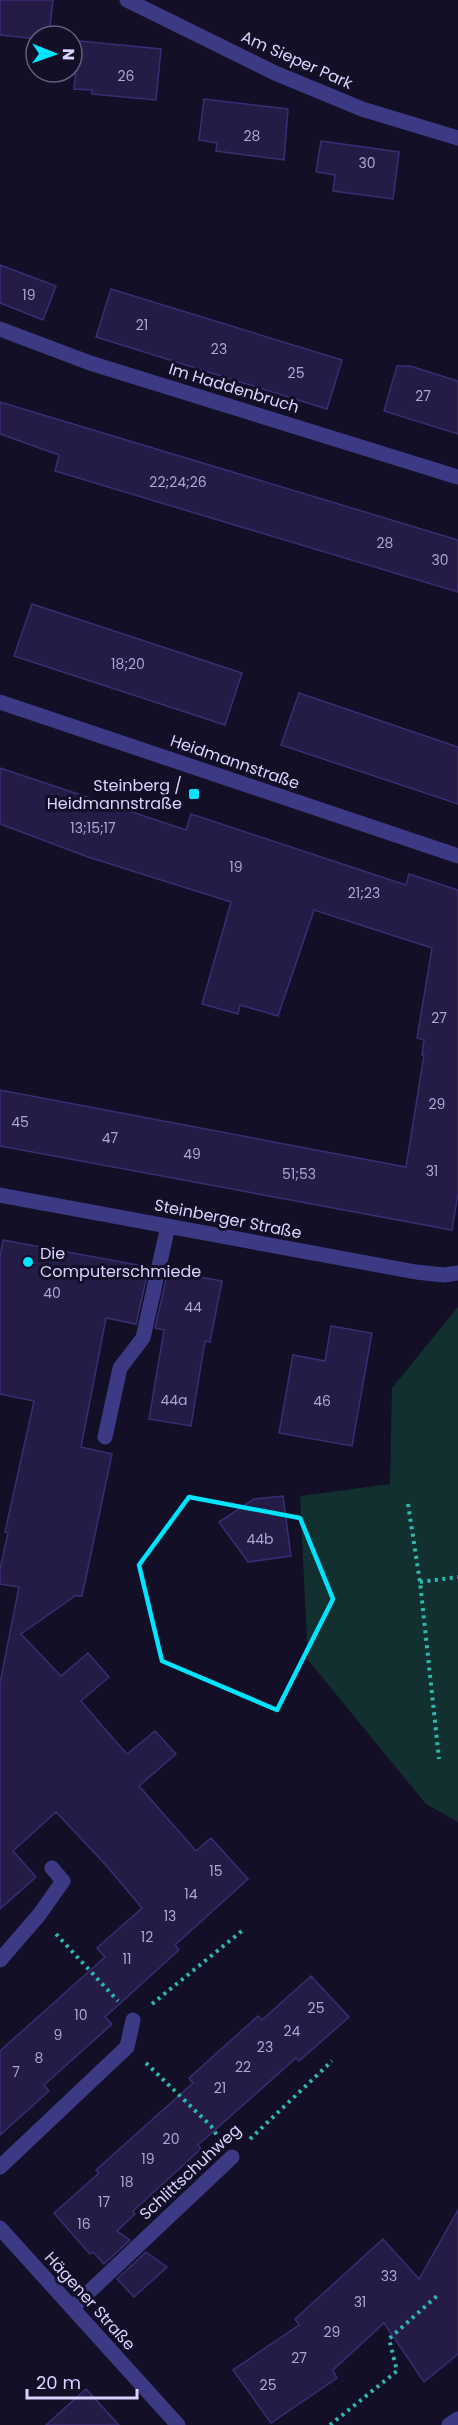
<svg xmlns="http://www.w3.org/2000/svg" width="458" height="2425" viewBox="0 0 458 2425" font-family="Poppins,sans-serif">
	<style>
		.green { fill: #12302f }
		.building { fill: #241b47; stroke: #3b2d73; stroke-width: 1.5 }
		.lines { fill: none; stroke-linecap: round; stroke-linejoin: round }
		.path { stroke: #2fb8b0; stroke-width: 4; stroke-dasharray: 3 4.5; stroke-linecap: butt }
		.minor { stroke: #3d3a85; stroke-width: 15 }
		.marked { fill: none; stroke: #00e5ff; stroke-width: 4.5; stroke-linejoin: round }
		.poi-dot { fill: #00e5ff; stroke: #130f26; stroke-width: 2 }
		.labels { text-anchor: middle; dominant-baseline: central; stroke-width: 6; stroke-linejoin: round; paint-order: stroke }
		.number-label { font-size: 14px; fill: #aca6d1 }
		.street-label { font-size: 16px; fill: #d9d4ff; stroke: #130f26 }
		.poi-label { font-size: 16px; fill: #d9d4ff; stroke: #130f26; text-anchor: end }
	</style>
	<rect width="100%" height="100%" fill="#130f26"/>
	<!-- green -->
	<path class="green" d="M 458,1307 L 458,1822 L 426,1804 L 308,1660 L 300,1496 L 390,1484 L 392,1388 Z"/>
	<!-- building -->
	<path class="building" d="M 0,0 L 53,0 L 49,36 L 36,36 L 36,39 L 0,35 Z
		M 79,41 L 161,49 L 156,100 L 92,94 L 92,90 L 74,89 Z
		M 204,99 L 288,109 L 284,160 L 216,151 L 217,143 L 199,140 Z
		M 321,141 L 399,152 L 393,199 L 333,191 L 335,175 L 316,172 Z
		M 0,265 L 56,286 L 43,320 L 0,303 Z
		M 111,289 L 342,360 L 327,409 L 96,337 Z
		M 397,366 L 410,366 L 458,381 L 458,434 L 384,411 Z
		M 0,402 L 458,540 L 458,592 L 55,471 L 59,455 L 0,434 Z
		M 32,604 L 242,673 L 225,725 L 14,656 Z
		M 299,693 L 458,747 L 458,804 L 281,745 Z
		M 0,768 L 186,830 L 191,814 L 406,885 L 409,874 L 458,890 L 458,1193 L 452,1230 L 0,1146 L 0,1090 L 406,1167 L 424,1055 L 422,1055 L 424,1040 L 417,1038 L 432,948 L 314,910 L 278,1016 L 240,1005 L 238,1014 L 202,1004 L 231,902 L 88,857 L 0,824 Z
		M 3,1240 L 149,1267 L 136,1324 L 106,1318 L 81,1447 L 112,1454 L 82,1596 L 75,1596 L 21,1634 L 61,1676 L 88,1653 L 109,1677 L 81,1701 L 104,1728 L 127,1754 L 155,1731 L 176,1754 L 139,1786 L 196,1851 L 211,1838 L 248,1879 L 175,1945 L 179,1950 L 105,2017 L 112,2024 L 44,2085 L 49,2091 L 0,2135 L 0,2051 L 105,1957 L 97,1948 L 142,1908 L 105,1864 L 56,1812 L 13,1851 L 36,1877 L 0,1909 L 0,1683 L 19,1587 L 0,1584 L 0,1569 L 8,1533 L 5,1532 L 34,1401 L 0,1394 L 0,1257 Z
		M 168,1271 L 222,1281 L 210,1342 L 205,1341 L 191,1426 L 149,1419 L 164,1330 L 155,1328 Z
		M 331,1326 L 372,1333 L 352,1446 L 279,1433 L 293,1355 L 325,1361 Z
		M 283,1496 L 291,1556 L 248,1562 L 219,1522 L 254,1499 Z
		M 311,1976 L 349,2017 L 299,2061 L 296,2058 L 198,2145 L 201,2149 L 133,2211 L 135,2214 L 117,2231 L 130,2240 L 104,2264 L 93,2252 L 90,2254 L 54,2213 L 99,2173 L 96,2170 L 193,2083 L 189,2078 L 258,2016 L 262,2020 Z
		M 458,2210 L 458,2354 L 424,2382 L 384,2323 L 333,2370 L 337,2378 L 271,2423 L 233,2370 L 299,2325 L 295,2319 L 383,2239 L 419,2279 Z
		M 146,2252 L 167,2267 L 134,2297 L 117,2279 Z
		M 86,2389 L 119,2425 L 46,2425 Z"/>
	<g class="lines">
		<!-- path -->
		<path class="path" d="M 408,1504 L 420,1582 L 439,1759
			M 420,1582 L 458,1577
			M 56,1934 L 118,2001
			M 152,2004 L 243,1930
			M 146,2063 L 211,2126 L 218,2137
			M 250,2139 L 332,2061
			M 330,2425 L 397,2371 L 389,2339 L 438,2295"/>
		<!-- minor -->
		<path class="minor" d="M 127,0 L 275,73 L 362,109 L 458,138
			M 0,329 L 90,363 L 458,477
			M 0,702 L 458,856
			M 0,1195 L 416,1272 L 444,1275 L 458,1273
			M 105,1437 L 120,1368 L 143,1338 L 168,1226
			M 0,1960 L 39,1915 L 63,1881 L 52,1868
			M 0,2167 L 127,2047 L 133,2020
			M 0,2228 L 178,2425
			M 72,2308 L 232,2157
			M 449,2425 L 458,2419"/>
	</g>
	<!-- marked area -->
	<path class="marked" d="M 189,1497 L 300,1518 L 333,1599 L 277,1710 L 162,1661 L 139,1565 Z"/>
	<!-- markers -->
	<g class="poi-dot">
		<rect x="188" y="788" width="12" height="12" rx="3"/>
		<circle cx="28" cy="1262" r="6"/>
	</g>
	<g class="labels">
		<!-- number labels -->
		<g class="number-label">
			<text x="126" y="76">26</text>
			<text x="252" y="136">28</text>
			<text x="367" y="163">30</text>
			<text x="29" y="295">19</text>
			<text x="142" y="325">21</text>
			<text x="219" y="349">23</text>
			<text x="296" y="373">25</text>
			<text x="423" y="396">27</text>
			<text x="178" y="482">22;24;26</text>
			<text x="385" y="543">28</text>
			<text x="440" y="560">30</text>
			<text x="128" y="664">18;20</text>
			<text x="93" y="828">13;15;17</text>
			<text x="236" y="867">19</text>
			<text x="364" y="893">21;23</text>
			<text x="439" y="1018">27</text>
			<text x="437" y="1104">29</text>
			<text x="20" y="1122">45</text>
			<text x="110" y="1138">47</text>
			<text x="192" y="1154">49</text>
			<text x="432" y="1171">31</text>
			<text x="299" y="1174">51;53</text>
			<text x="52" y="1293">40</text>
			<text x="193" y="1307">44</text>
			<text x="174" y="1400">44a</text>
			<text x="322" y="1401">46</text>
			<text x="260" y="1539">44b</text>
			<text x="216" y="1871">15</text>
			<text x="191" y="1894">14</text>
			<text x="170" y="1916">13</text>
			<text x="147" y="1937">12</text>
			<text x="127" y="1959">11</text>
			<text x="316" y="2008">25</text>
			<text x="81" y="2015">10</text>
			<text x="292" y="2031">24</text>
			<text x="58" y="2035">9</text>
			<text x="265" y="2047">23</text>
			<text x="39" y="2058">8</text>
			<text x="243" y="2067">22</text>
			<text x="16" y="2072">7</text>
			<text x="220" y="2088">21</text>
			<text x="171" y="2139">20</text>
			<text x="148" y="2159">19</text>
			<text x="127" y="2182">18</text>
			<text x="104" y="2202">17</text>
			<text x="84" y="2224">16</text>
			<text x="389" y="2276">33</text>
			<text x="360" y="2302">31</text>
			<text x="332" y="2332">29</text>
			<text x="299" y="2358">27</text>
			<text x="268" y="2385">25</text>
		</g>
		<!-- street labels -->
		<g class="street-label">
			<text transform="translate(297 60) rotate(24)">Am Sieper Park</text>
			<text transform="translate(234 388) rotate(17)">Im Haddenbruch</text>
			<text transform="translate(235 762) rotate(19)">Heidmannstraße</text>
			<text transform="translate(228 1219) rotate(11)">Steinberger Straße</text>
			<text transform="translate(190 2172) rotate(-43)">Schlittschuhweg</text>
			<text transform="translate(90 2301) rotate(48)">Hägener Straße</text>
		</g>
		<!-- poi labels -->
		<g class="poi-label">
			<text x="182" y="785">Steinberg /<tspan x="182" dy="18">Heidmannstraße</tspan></text>
			<text x="40" y="1253" text-anchor="start">Die<tspan x="40" dy="18">Computerschmiede</tspan></text>
		</g>
	</g>
	<!-- north arrow -->
	<g transform="translate(54 54) rotate(91)"><circle r="28" fill="#130f26" stroke="#625e7d" stroke-width="1.5"/>
	<path d="M0-4.5L10 22L0 15L-10 22Z" fill="#00e5ff"/>
	<text y="-9" font-size="16" font-weight="bold" text-anchor="middle" fill="#d9d4ff">N</text>
	</g>
	<!-- scale -->
	<path d="M27 2389v9h110v-9" fill="none" stroke="#d9d4ff" stroke-width="3"/>
	<text x="36" y="2389" font-size="18" fill="#d9d4ff" stroke="#130f26" stroke-width="4.5" paint-order="stroke">20 m</text>
</svg>
